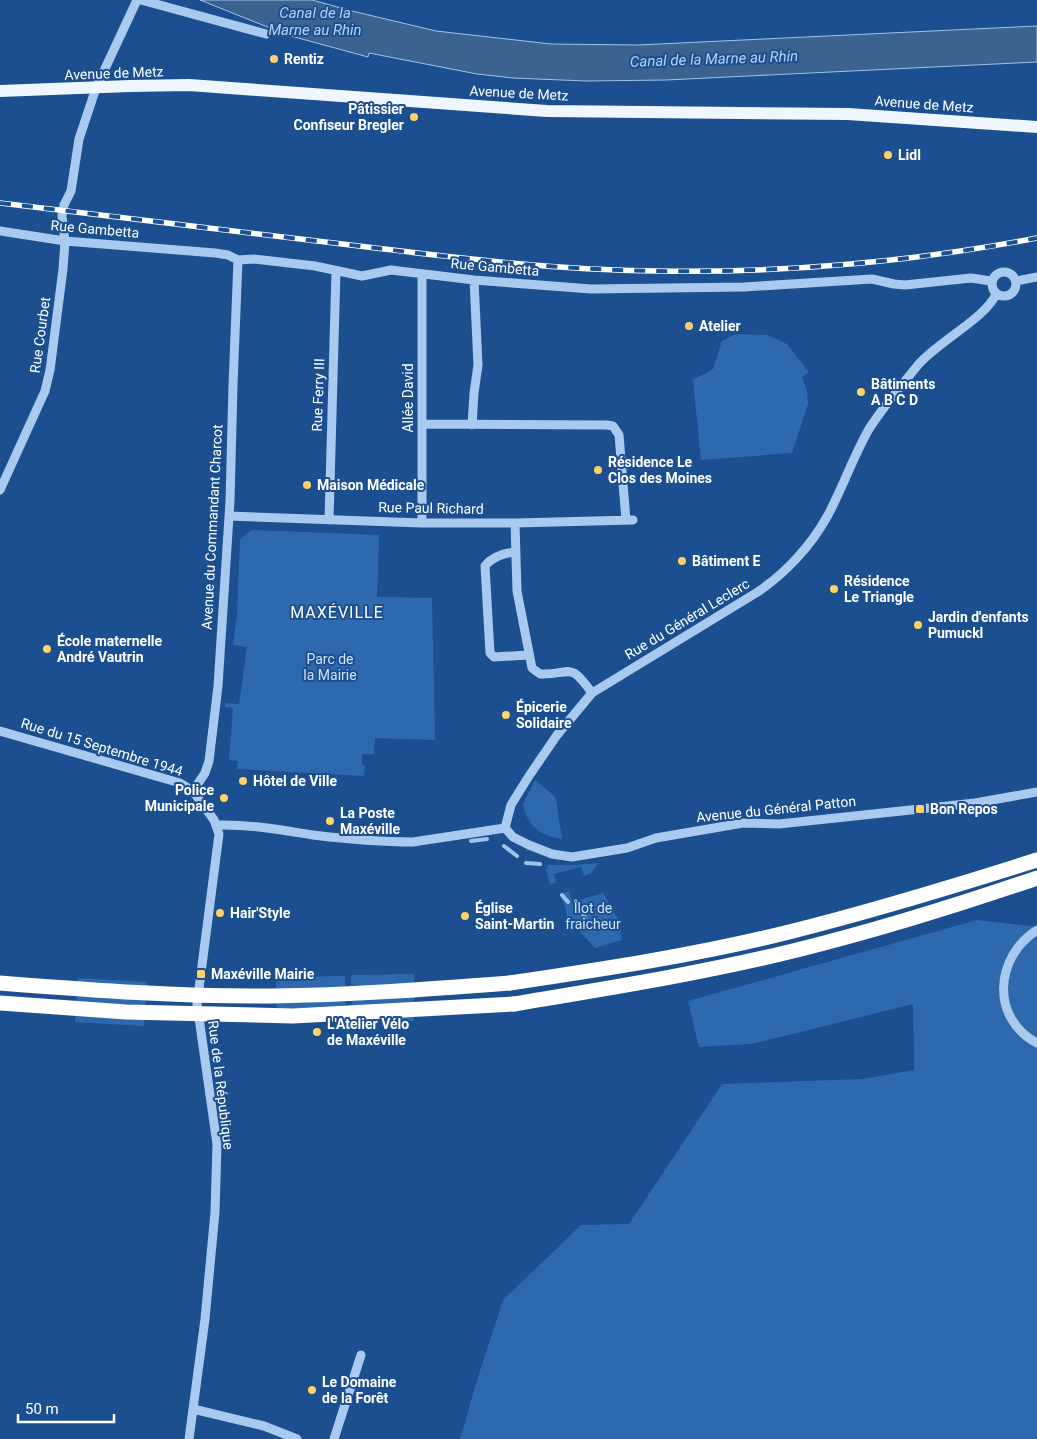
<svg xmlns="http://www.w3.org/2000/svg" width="1037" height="1439" viewBox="0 0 1037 1439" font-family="Roboto,sans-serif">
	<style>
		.green { fill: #2e69ad }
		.water { fill: #3c6290; stroke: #9cc4f0 }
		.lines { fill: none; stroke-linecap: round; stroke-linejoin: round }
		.stream { stroke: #9cc4f0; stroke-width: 4 }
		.minor { stroke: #a9c9ee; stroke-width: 9 }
		.major { stroke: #f0f6ff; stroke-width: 12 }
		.highway { stroke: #fff; stroke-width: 15 }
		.rail-casing { stroke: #fff; stroke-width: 5.5 }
		.rail { stroke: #1b4f8f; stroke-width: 4; stroke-dasharray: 11; stroke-linecap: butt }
		.highway-bridge { stroke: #fff; stroke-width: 15 }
		.poi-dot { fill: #ffd166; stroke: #1b4f8f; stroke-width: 2 }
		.labels { text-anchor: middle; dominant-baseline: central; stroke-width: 4; stroke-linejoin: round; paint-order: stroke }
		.poi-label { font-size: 14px; font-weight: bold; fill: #fff; stroke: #1b4f8f; text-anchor: start }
		.street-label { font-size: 14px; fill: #fff; stroke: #1b4f8f }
		.park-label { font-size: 14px; fill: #cfe3fa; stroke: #1b4f8f }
		.water-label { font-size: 15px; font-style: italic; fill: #b5d3f5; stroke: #1b4f8f }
		.quarter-label { font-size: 16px; letter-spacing: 1px; fill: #fff; stroke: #1b4f8f }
	</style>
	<rect width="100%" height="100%" fill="#1b4f8f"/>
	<!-- green -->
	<path class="green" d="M 736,334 L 767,335 L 787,344 L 809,372 L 802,377 L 807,390 L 808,404 L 792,453 L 701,460 L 693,380 L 713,369 L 722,341 Z
		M 251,530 L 379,535 L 377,597 L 432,598 L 435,740 L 375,738 L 374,754 L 362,754 L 362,765 L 365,766 L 364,776 L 237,769 L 238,761 L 229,760 L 233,708 L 225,707 L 225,703 L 239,704 L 247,647 L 233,645 L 237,616 L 240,540 Z
		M 535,780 L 554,796 L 556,800 L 562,839 C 541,836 527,826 523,804 Z
		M 598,863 L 591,873 L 584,876 L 581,867 L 554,874 L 556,883 L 550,884 L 546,870 L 548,865 L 576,865 Z
		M 569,891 L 571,899 L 576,901 L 603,893 L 619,920 L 622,940 L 595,948 L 568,919 L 565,907 L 560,894 Z
		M 977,920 L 1037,927 L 1037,1439 L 460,1439 L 478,1377 L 503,1300 L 581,1225 L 629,1224 L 722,1084 L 863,1079 L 914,1070 L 913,1004 L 752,1044 L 699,1047 L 688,1001 Z
		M 414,974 L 414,1021 L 352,1022 L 351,975 Z
		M 345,976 L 346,1022 L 277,1022 L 276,977 Z
		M 78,978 L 147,982 L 144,1026 L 75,1022 Z"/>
	<!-- water -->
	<path class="water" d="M 200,0 L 312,0 L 352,11 L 436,31 L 551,44 L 638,45 L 1037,26 L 1037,62 L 666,80 L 586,81 L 513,78 L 477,74 L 369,53 L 368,57 L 269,30 L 270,28 Z"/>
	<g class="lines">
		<!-- stream -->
		<path class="stream" d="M 471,841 L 487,839
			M 504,846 L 517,856
			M 526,863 L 540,864
			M 562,895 L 568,902
			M 575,904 L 580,907 L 585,918"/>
		<!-- minor -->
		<path class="minor" d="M 141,0 L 266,34
			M 0,231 L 65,241 L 215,253 L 228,255 L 238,260 L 254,259 L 315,266 L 362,276 L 391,270 L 474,280 L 591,289 L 744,287 L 872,279 L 894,284 L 905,285 L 971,278 L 991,281
			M992 284a12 12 0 1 1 24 0a12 12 0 1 1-24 0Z
			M 422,274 L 422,523
			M 1016,281 L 1037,277
			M 422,424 L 607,425 L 613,426 L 619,435 L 626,520
			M 472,425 L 474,393 L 478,365 L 474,280
			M 0,490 L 45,391 L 50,370 L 63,269 L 65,241 L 62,216 L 64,205 L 71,191 L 79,139 L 96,88 L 137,0
			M 229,516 L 422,523 L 515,523 L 633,520
			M 329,520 L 336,271
			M 515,523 L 517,591 L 532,668 L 540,674 C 572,675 568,660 592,693
			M 515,552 C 505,553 492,557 485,566 L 490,653 L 494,657 L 528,655
			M 0,731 L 180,783 L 193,791 L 214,820 L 219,834 L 197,1004 L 217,1144 L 215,1212 L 205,1319 L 189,1439
			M 193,791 L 205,773 L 209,761 L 218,686 L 230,501 L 233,385 L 238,260
			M 217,825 C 249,824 281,830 313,835 C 346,839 379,842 413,842 L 505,828
			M 505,828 L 511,805 L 529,776 L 557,735 L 592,693 L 756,593 C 785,574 811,546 828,515 C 843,487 853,457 869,429 C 883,407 901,386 918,365 C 937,342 986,318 996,294
			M 505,828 L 513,837 L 529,845 L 552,854 L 572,857 L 627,848 L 656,838 L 743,823 L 779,824 L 920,809 L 975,803 L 1037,792
			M 1037,930 C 995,957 990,1018 1037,1043
			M 193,1409 L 264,1426 L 297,1439
			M 334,1439 L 361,1355"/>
		<!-- major -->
		<path class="major" d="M 0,91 L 130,86 L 189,85 L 547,111 L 848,114 L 1037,127"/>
		<!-- highway -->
		<path class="highway" d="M 510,983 C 604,969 697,955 789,932 C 873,911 955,886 1037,860
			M 514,1004 C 609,988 704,973 797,950 C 878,930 958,905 1037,878"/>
		<!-- rail casing -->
		<g class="rail-casing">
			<path id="rail" d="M 0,203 C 120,217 239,232 359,246 C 458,258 557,270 657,271 C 784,273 912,262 1037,238"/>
		</g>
		<!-- rail -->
		<use href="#rail" class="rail"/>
		<!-- highway-bridge -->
		<path class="highway-bridge" d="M 0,983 C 91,990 181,997 272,996 C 351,995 431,989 510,983
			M 0,1003 L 126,1012 L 293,1016 L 514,1004"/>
	</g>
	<!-- markers -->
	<g class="poi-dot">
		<circle cx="274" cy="59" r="5"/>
		<circle cx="414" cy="117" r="5"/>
		<circle cx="888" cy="155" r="5"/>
		<circle cx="689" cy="326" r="5"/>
		<circle cx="861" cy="392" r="5"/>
		<circle cx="598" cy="470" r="5"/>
		<circle cx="307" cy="485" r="5"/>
		<circle cx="682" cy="561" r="5"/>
		<circle cx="834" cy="589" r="5"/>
		<circle cx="918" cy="625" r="5"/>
		<circle cx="47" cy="649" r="5"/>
		<circle cx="506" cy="715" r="5"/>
		<circle cx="243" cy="781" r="5"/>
		<circle cx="224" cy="798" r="5"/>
		<rect x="915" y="804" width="10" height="10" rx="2.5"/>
		<circle cx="330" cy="821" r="5"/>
		<circle cx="220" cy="913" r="5"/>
		<circle cx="465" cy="916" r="5"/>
		<rect x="196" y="969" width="10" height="10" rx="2.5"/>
		<circle cx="317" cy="1032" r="5"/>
		<circle cx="312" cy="1390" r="5"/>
	</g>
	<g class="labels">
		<!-- poi labels -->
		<g class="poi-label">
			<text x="284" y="59">Rentiz</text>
			<text x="404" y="109" text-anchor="end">Pâtissier<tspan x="404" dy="16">Confiseur Bregler</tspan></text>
			<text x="898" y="155">Lidl</text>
			<text x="699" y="326">Atelier</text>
			<text x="871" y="384">Bâtiments<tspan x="871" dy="16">A B C D</tspan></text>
			<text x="608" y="462">Résidence Le<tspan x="608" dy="16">Clos des Moines</tspan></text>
			<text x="317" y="485">Maison Médicale</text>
			<text x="692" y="561">Bâtiment E</text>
			<text x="844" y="581">Résidence<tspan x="844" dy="16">Le Triangle</tspan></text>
			<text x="928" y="617">Jardin d'enfants<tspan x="928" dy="16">Pumuckl</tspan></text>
			<text x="57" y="641">École maternelle<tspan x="57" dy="16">André Vautrin</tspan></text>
			<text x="516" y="707">Épicerie<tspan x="516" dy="16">Solidaire</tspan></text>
			<text x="253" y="781">Hôtel de Ville</text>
			<text x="214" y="790" text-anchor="end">Police<tspan x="214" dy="16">Municipale</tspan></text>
			<text x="930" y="809">Bon Repos</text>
			<text x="340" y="813">La Poste<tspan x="340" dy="16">Maxéville</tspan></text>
			<text x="475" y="908">Église<tspan x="475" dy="16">Saint-Martin</tspan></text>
			<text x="230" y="913">Hair'Style</text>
			<text x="211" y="974">Maxéville Mairie</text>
			<text x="327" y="1024">L'Atelier Vélo<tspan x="327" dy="16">de Maxéville</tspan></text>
			<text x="322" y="1382">Le Domaine<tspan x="322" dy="16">de la Forêt</tspan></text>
		</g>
		<!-- street labels -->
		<g class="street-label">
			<text transform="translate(114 73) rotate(-2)">Avenue de Metz</text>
			<text transform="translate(519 93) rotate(3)">Avenue de Metz</text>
			<text transform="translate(924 104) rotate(4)">Avenue de Metz</text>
			<text transform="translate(95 229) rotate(5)">Rue Gambetta</text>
			<text transform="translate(495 267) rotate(5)">Rue Gambetta</text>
			<text transform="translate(40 335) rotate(-82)">Rue Courbet</text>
			<text transform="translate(318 395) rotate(-88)">Rue Ferry III</text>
			<text transform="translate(408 398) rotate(-90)">Allée David</text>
			<text transform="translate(431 508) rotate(1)">Rue Paul Richard</text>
			<text transform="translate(212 527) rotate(-87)">Avenue du Commandant Charcot</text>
			<text transform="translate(687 619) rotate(-31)">Rue du Général Leclerc</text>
			<text transform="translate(102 747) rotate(17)">Rue du 15 Septembre 1944</text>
			<text transform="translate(776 809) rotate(-6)">Avenue du Général Patton</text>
			<text transform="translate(221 1085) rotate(83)">Rue de la République</text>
		</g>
		<!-- park labels -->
		<g class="park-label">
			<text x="330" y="659">Parc de<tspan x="330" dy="16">la Mairie</tspan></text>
			<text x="593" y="908">Îlot de<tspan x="593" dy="16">fraicheur</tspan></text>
		</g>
		<!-- water labels -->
		<g class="water-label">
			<text x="315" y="13">Canal de la<tspan x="315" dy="17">Marne au Rhin</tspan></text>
			<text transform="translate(714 59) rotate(-2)">Canal de la Marne au Rhin</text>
		</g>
		<!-- quarter labels -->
		<g class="quarter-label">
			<text x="337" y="612">MAXÉVILLE</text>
		</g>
	</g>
	<!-- scale -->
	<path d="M18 1414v8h96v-8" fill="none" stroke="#ffffff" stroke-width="2.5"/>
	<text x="25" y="1414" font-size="15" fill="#ffffff" stroke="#1b4f8f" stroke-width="4" paint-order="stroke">50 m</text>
</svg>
